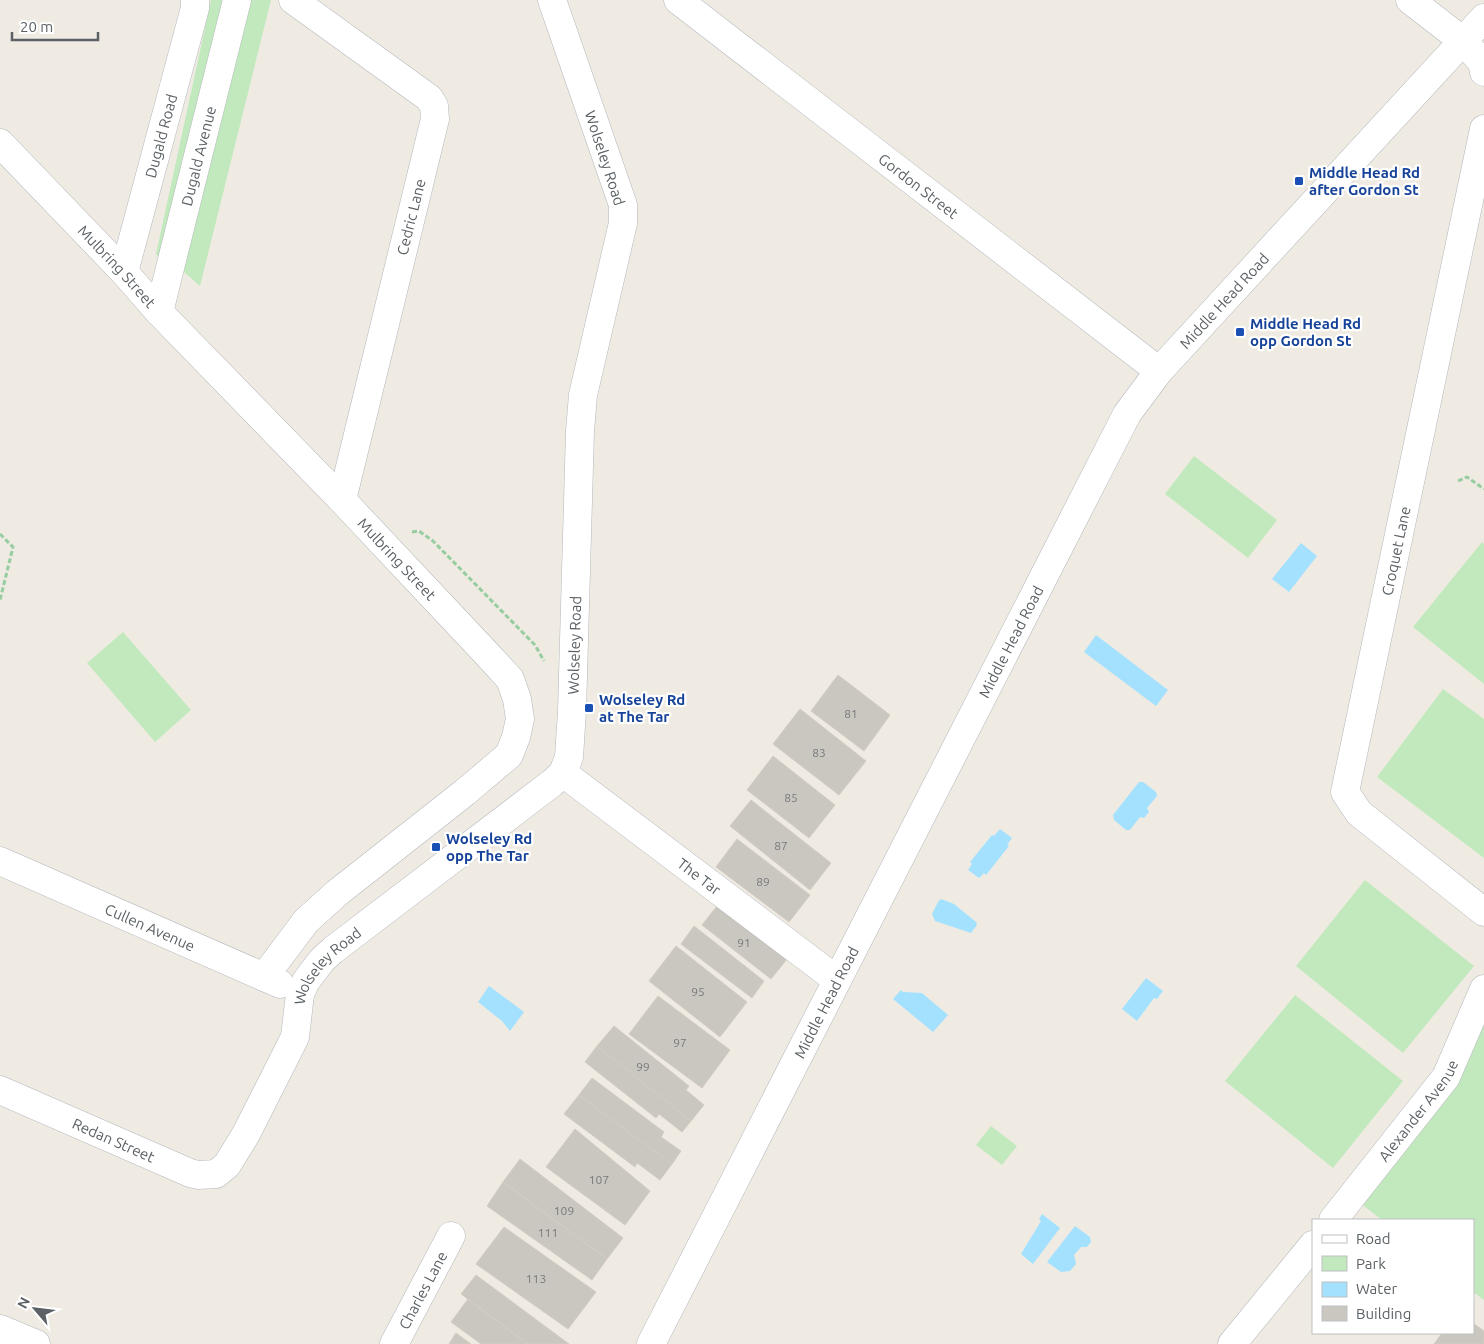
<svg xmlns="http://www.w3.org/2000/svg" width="1484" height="1344" viewBox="0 0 1484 1344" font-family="Ubuntu,sans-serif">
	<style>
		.green { fill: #c2e9bd }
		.water { fill: #a3e1ff }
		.building { fill: #cac6c0; stroke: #d4ccc1 }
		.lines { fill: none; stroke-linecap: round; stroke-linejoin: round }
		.minor-casing { stroke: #b4b7bb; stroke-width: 29 }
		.path { stroke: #97cda0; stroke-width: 3; stroke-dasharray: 5 2.5; stroke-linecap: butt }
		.minor { stroke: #fff; stroke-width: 28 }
		.transit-dot { fill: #1a4fb4; stroke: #fff; stroke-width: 2 }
		.labels { text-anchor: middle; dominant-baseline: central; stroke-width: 4.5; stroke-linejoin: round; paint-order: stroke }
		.number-label { font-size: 12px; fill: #777a7c }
		.street-label { font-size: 15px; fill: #5b6165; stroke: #fff }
		.transit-label { font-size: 15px; font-weight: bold; fill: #164399; stroke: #fff; text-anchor: start }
	</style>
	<rect width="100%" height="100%" fill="#efebe3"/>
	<!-- green -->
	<path class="green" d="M 211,0 L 226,0 L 159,258 L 156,254 Z
		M 248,0 L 271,0 L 200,286 L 183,271 Z
		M 1194,456 L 1277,520 L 1248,558 L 1165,494 Z
		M 1482,542 L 1484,544 L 1484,684 L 1413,627 Z
		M 123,632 L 191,710 L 155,742 L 87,663 Z
		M 1443,689 L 1484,719 L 1484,858 L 1377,777 Z
		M 1365,880 L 1474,966 L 1403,1053 L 1296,966 Z
		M 1484,989 L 1484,1300 L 1473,1292 L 1473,1220 L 1382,1220 L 1352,1197 L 1446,1078 Z
		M 1295,995 L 1403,1081 L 1333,1168 L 1225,1081 Z
		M 991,1126 L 1017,1146 L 1002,1165 L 976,1145 Z"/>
	<!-- water -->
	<path class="water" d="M 1301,543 L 1317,556 L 1289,592 L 1272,579 Z
		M 1096,635 L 1168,690 L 1156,706 L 1084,652 Z
		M 1139,782 L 1143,782 L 1156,792 L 1157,796 L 1147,808 L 1149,812 L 1144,818 L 1140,817 L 1130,830 L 1126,830 L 1114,820 L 1113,815 Z
		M 1000,829 L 1012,838 L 1007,845 L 1009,846 L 986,875 L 984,873 L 979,878 L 968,870 L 972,864 L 970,862 L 992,835 L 994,836 Z
		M 941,899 L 954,904 L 976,922 L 977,925 L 971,933 L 935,921 L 932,914 L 938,902 Z
		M 1146,978 L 1163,991 L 1157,999 L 1154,998 L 1137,1021 L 1122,1009 Z
		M 489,986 L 524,1012 L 510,1031 L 502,1021 L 478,1002 Z
		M 901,990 L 903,992 L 922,993 L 948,1015 L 933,1032 L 893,999 Z
		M 1042,1214 L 1060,1228 L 1033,1264 L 1021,1254 L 1041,1221 L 1039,1219 Z
		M 1075,1226 L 1090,1237 L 1091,1242 L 1087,1247 L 1081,1247 L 1074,1255 L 1076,1264 L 1070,1271 L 1061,1272 L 1047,1262 Z"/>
	<!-- building -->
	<path class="building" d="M 838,675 L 890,715 L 864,751 L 811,711 Z
		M 800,709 L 866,761 L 839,795 L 773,744 Z
		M 773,756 L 835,805 L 809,838 L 747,790 Z
		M 751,800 L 831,863 L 810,890 L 730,826 Z
		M 737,839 L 810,895 L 789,922 L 716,867 Z
		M 717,906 L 787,959 L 771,979 L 702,925 Z
		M 694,926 L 764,981 L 752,998 L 681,944 Z
		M 676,946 L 747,1002 L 720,1037 L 649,981 Z
		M 658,996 L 730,1050 L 702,1088 L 629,1034 Z
		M 614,1026 L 689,1086 L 686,1090 L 704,1105 L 691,1121 L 597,1046 Z
		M 597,1046 L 691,1121 L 682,1132 L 659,1114 L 656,1118 L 585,1062 Z
		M 592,1078 L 664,1132 L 661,1137 L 681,1151 L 672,1164 L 579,1095 Z
		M 579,1095 L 672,1164 L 660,1180 L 637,1163 L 635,1167 L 564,1114 Z
		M 575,1129 L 650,1191 L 625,1225 L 546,1167 Z
		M 520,1159 L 623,1238 L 607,1259 L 503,1182 Z
		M 503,1182 L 607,1259 L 592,1280 L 487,1206 Z
		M 504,1227 L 596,1292 L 568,1329 L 476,1264 Z
		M 476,1275 L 569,1344 L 528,1344 L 461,1294 Z
		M 468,1299 L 528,1344 L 481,1344 L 451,1322 Z
		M 1473,1323 L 1484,1331 L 1484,1344 L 1434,1344 L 1442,1333 L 1473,1333 Z
		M 456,1333 L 471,1344 L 449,1344 Z"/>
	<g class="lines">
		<!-- minor casing -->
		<g class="minor-casing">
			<g id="minor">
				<path d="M 293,0 L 429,98 L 434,106 L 435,119 L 342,500"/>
				<path id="s1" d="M 678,0 L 1159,371"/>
				<path d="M 1410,0 L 1463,41 L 1482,62 L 1484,72"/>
				<path d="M 1484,129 L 1345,792 L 1359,813 L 1484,912"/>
				<path id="s2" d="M 0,143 L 124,272 L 159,312 L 342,500 L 486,653 L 510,679 L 517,699 L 520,719 L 516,737 L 509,755 L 464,793 L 337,893 L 306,921 L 264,977"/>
				<path id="s3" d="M 124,272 L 195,8 L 195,0"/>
				<path id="s4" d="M 159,312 L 237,0"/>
				<path id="s5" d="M 563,773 L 837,980"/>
				<path id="s6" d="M 0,861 L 280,984"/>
				<path id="s7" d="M 0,1090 L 190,1173 L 198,1175 L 216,1174 L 227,1165 L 246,1134 L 288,1051 L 295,1037 L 300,994 L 306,981 L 322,960 L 333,950 L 552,783 L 563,773 L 569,757 L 572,711 L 580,431 L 583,395 L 623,223 L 623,205 L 552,0"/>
				<path id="s8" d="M 1333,1220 L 1446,1077 L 1484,989"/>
				<path d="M 0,1329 L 36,1344"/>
				<path id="s9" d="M 394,1344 L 451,1236"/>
				<path id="s10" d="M 651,1344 L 1127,414 L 1159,371 L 1484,18"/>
				<path d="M 1232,1344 L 1313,1245"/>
			</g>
		</g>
		<!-- path -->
		<path class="path" d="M 1458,481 L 1467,477 L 1484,489
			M 412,532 L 419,531 L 433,541 L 535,645 L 544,661
			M 0,534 L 13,547 L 0,600"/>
		<!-- minor -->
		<use href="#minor" class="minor"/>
	</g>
	<!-- markers -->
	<g class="transit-dot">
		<rect x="1294" y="176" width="10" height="10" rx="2.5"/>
		<rect x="1235" y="327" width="10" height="10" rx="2.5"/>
		<rect x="584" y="703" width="10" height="10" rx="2.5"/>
		<rect x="431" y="842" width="10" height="10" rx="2.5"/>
	</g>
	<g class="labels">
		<!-- number labels -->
		<g class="number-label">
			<text x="851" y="713">81</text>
			<text x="819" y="752">83</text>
			<text x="791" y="797">85</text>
			<text x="781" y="845">87</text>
			<text x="763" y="881">89</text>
			<text x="744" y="942">91</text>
			<text x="698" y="991">95</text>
			<text x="680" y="1042">97</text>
			<text x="643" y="1066">99</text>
			<text x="599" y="1179">107</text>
			<text x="564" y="1210">109</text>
			<text x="548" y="1232">111</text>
			<text x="536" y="1278">113</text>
		</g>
		<!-- street labels -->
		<g class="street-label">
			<text stroke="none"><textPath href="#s3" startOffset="141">Dugald Road</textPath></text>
			<text stroke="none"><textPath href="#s4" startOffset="161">Dugald Avenue</textPath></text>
			<text transform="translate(605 158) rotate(72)">Wolseley Road</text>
			<text stroke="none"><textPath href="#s1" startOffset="304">Gordon Street</textPath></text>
			<text transform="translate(411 217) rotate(-76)">Cedric Lane</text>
			<text stroke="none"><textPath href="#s2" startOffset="170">Mulbring Street</textPath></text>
			<text stroke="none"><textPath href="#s10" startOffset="1194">Middle Head Road</textPath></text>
			<text transform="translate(1396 551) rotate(-78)">Croquet Lane</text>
			<text stroke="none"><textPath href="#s2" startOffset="575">Mulbring Street</textPath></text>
			<text stroke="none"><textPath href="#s10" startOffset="789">Middle Head Road</textPath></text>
			<text stroke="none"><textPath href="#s7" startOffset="911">Wolseley Road</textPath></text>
			<text stroke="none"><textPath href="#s5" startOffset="171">The Tar</textPath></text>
			<text stroke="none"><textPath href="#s6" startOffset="164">Cullen Avenue</textPath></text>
			<text stroke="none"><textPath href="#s7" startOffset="475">Wolseley Road</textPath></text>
			<text stroke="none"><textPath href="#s10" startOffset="384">Middle Head Road</textPath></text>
			<text stroke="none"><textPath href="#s8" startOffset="139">Alexander Avenue</textPath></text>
			<text stroke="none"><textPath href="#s7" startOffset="124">Redan Street</textPath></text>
			<text stroke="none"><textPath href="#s9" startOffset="61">Charles Lane</textPath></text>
		</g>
		<!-- transit labels -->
		<g class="transit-label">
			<text x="1309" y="172">Middle Head Rd<tspan x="1309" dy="17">after Gordon St</tspan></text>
			<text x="1250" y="323">Middle Head Rd<tspan x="1250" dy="17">opp Gordon St</tspan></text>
			<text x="599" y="699">Wolseley Rd<tspan x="599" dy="17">at The Tar</tspan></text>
			<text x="446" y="838">Wolseley Rd<tspan x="446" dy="17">opp The Tar</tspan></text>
		</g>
	</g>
	<!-- legend -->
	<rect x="1312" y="1219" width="162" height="115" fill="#ffffff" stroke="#bdc0c1"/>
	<rect x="1322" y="1235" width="25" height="8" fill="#ffffff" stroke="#bdc0c1"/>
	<text x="1356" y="1244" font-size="15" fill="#5b6165">Road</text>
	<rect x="1322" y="1256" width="25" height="15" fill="#c2e9bd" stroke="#bdc0c1"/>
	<text x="1356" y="1269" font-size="15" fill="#5b6165">Park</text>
	<rect x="1322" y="1282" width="25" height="15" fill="#a3e1ff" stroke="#bdc0c1"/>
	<text x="1356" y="1294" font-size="15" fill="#5b6165">Water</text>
	<rect x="1322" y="1306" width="25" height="15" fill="#cac6c0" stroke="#bdc0c1"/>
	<text x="1356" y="1319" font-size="15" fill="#5b6165">Building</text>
	<!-- north arrow -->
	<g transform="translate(35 1309) rotate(298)" stroke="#ffffff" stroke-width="4" paint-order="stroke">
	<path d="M0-4L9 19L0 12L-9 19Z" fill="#5b6165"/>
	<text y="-8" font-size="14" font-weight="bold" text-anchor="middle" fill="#5b6165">N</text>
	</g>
	<!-- scale -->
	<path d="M12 32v8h86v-8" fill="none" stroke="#5b6165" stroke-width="2.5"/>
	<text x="20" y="32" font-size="15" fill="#5b6165" stroke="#ffffff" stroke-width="4" paint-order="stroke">20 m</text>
</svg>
